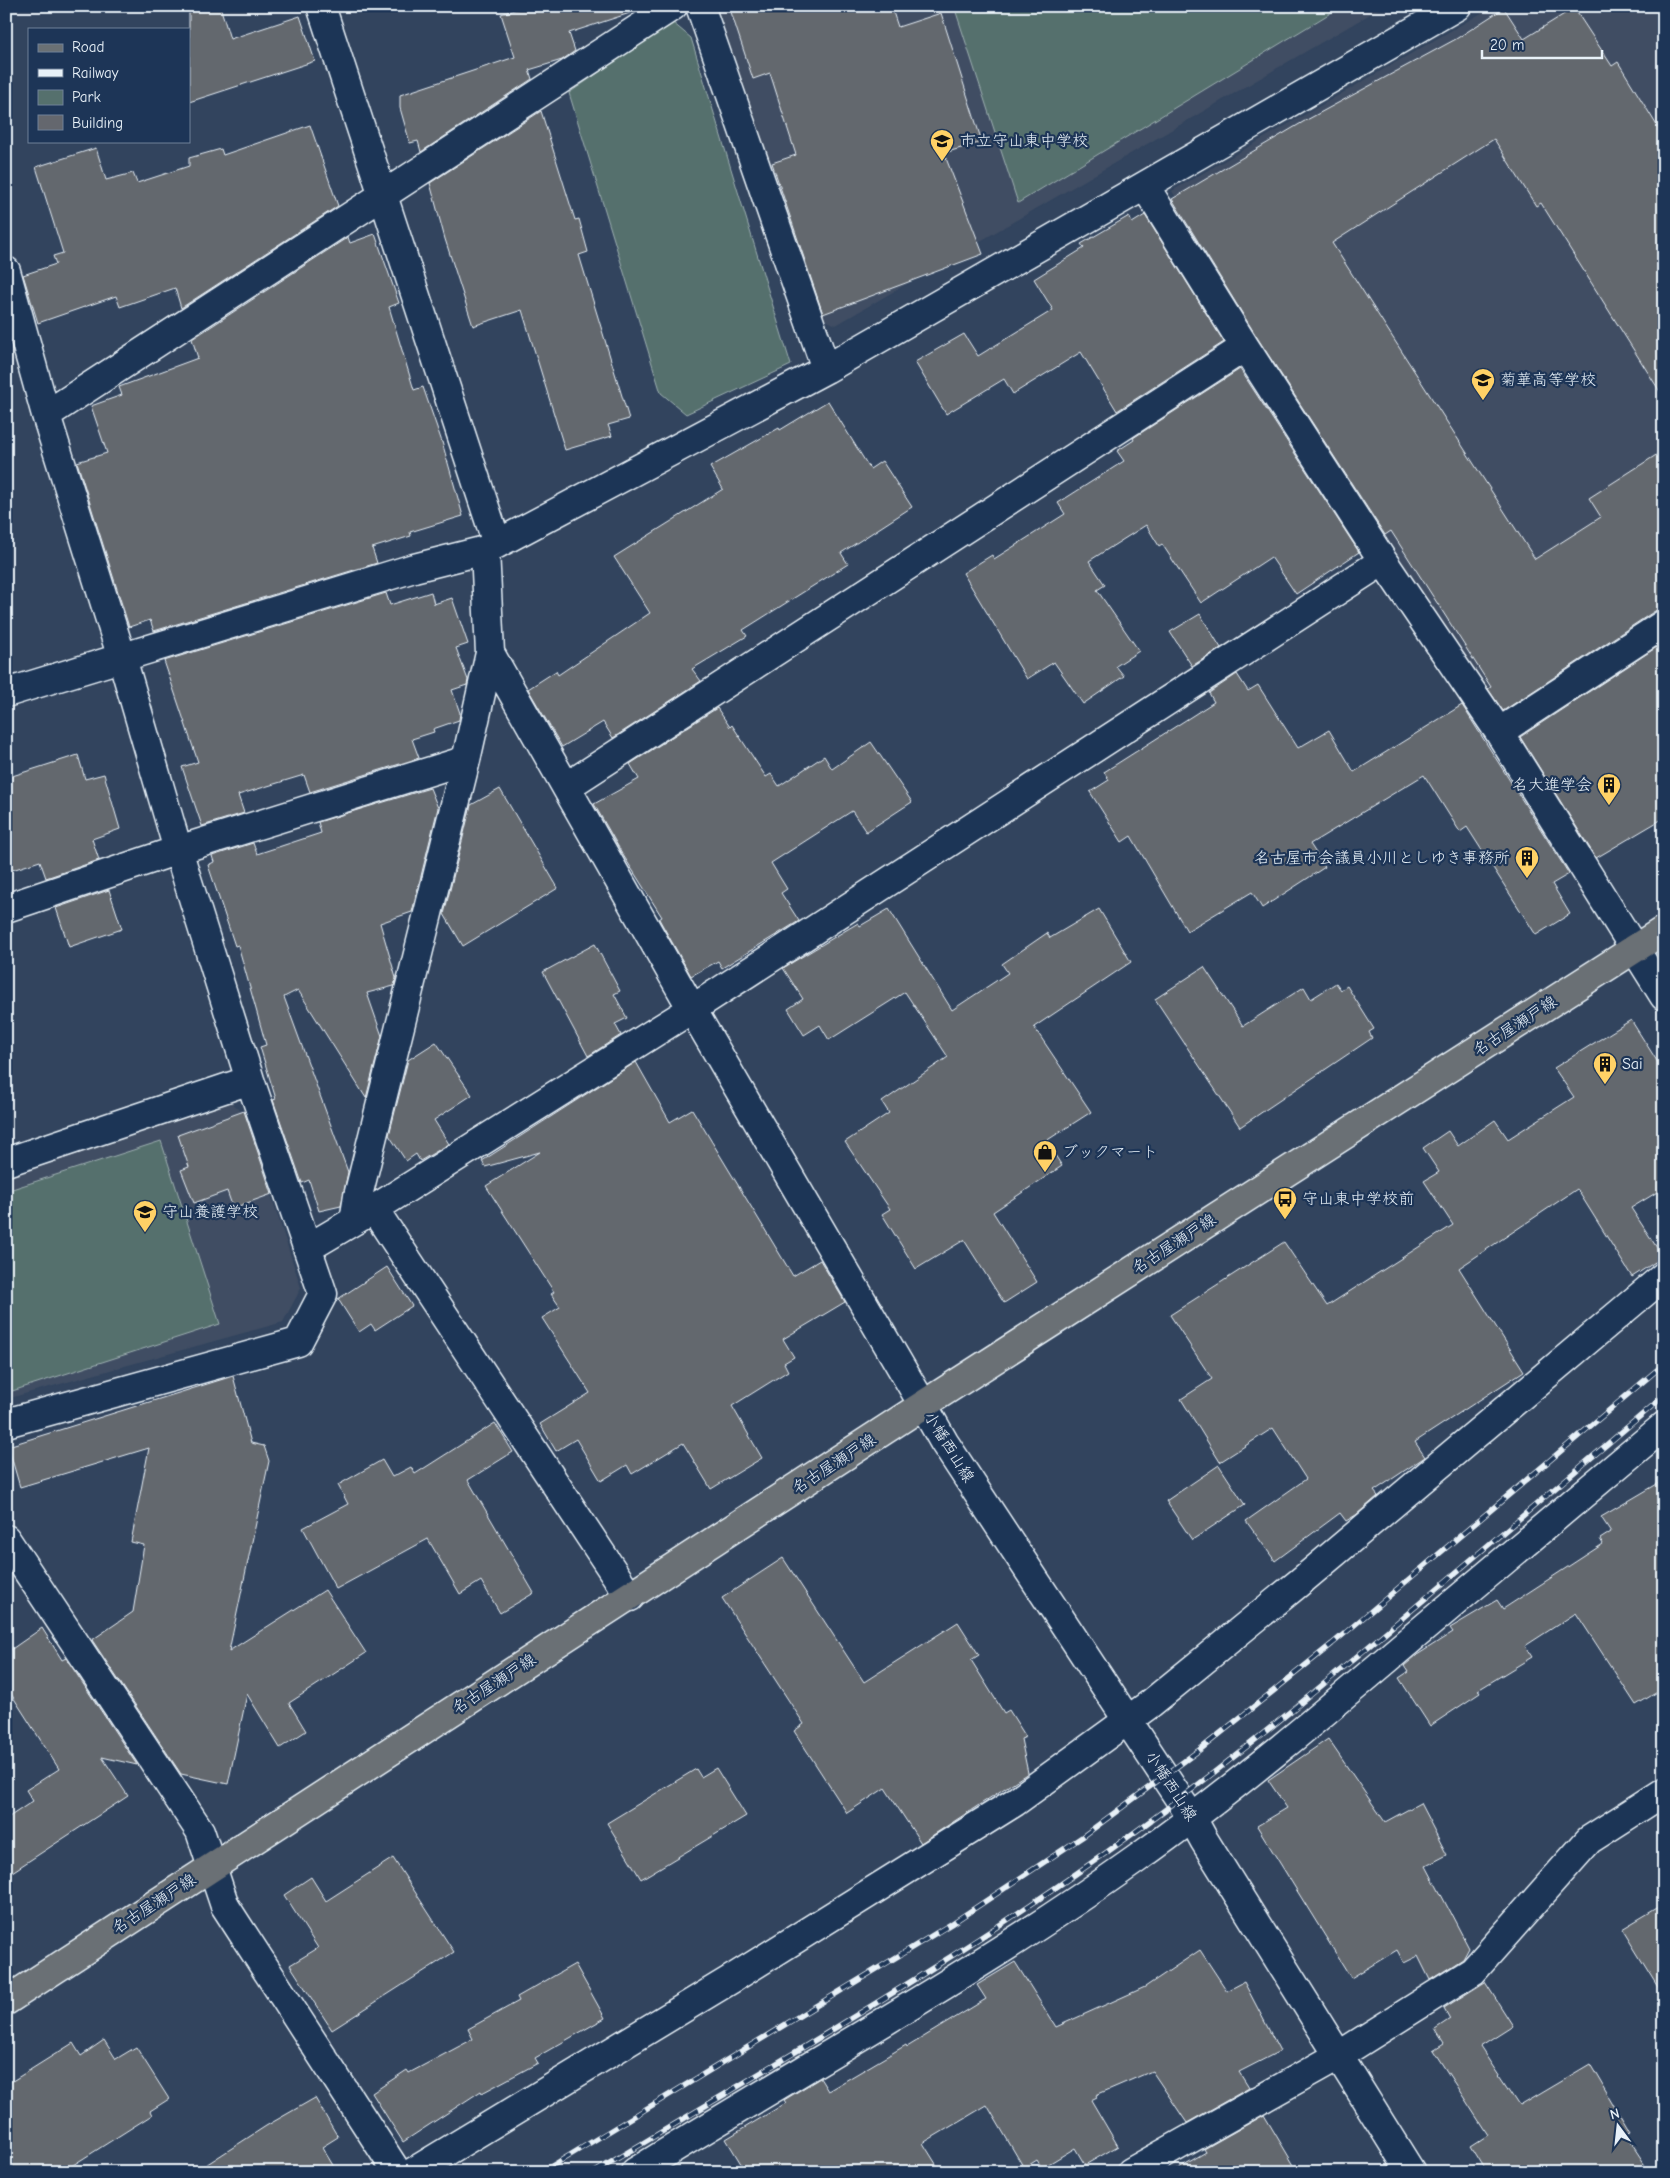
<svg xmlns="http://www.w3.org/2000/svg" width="1670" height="2178" viewBox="0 0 1670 2178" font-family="'Comic Neue','Klee One',sans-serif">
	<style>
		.built { fill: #414e63 }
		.green { fill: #55706d; stroke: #9eb0b2 }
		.building { fill: #64676e; stroke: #e8f1f8 }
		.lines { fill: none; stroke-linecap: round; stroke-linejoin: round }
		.street-casing { stroke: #e8f1f8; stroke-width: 31 }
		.secondary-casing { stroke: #e8f1f8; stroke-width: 31 }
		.primary-casing { stroke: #e8f1f8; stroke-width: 31 }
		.street { stroke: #1d3557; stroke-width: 28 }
		.secondary { stroke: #1d3557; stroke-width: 28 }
		.primary { stroke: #6a7074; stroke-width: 28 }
		.rail-casing { stroke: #e8f1f8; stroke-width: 5.5 }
		.rail { stroke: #1d3557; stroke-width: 4; stroke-dasharray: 11; stroke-linecap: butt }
		.labels { text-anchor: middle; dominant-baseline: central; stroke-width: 4.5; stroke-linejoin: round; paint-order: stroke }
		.poi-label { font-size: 16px; fill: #e8f1f8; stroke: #1d3557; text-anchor: start }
		.street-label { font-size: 16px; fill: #e8f1f8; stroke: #1d3557 }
	</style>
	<rect width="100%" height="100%" fill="#32445e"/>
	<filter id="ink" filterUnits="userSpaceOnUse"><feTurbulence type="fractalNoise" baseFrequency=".02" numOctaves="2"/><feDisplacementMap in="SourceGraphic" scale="10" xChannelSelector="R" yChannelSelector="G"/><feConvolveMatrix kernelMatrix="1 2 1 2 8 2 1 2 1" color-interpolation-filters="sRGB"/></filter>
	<g filter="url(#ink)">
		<!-- built -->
		<path class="built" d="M 717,6 L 1384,6 L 836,325 L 819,317 Z
			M 1494,6 L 1664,6 L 1664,612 L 1506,712 L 1486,697 L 1172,191 Z
			M 230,1101 L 245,1115 L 301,1288 L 283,1322 L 6,1399 L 6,1177 Z"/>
		<!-- green -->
		<path class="green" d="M 954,6 L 1342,6 L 1018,203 Z
			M 672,22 L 691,38 L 791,365 L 686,414 L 661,393 L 569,93 Z
			M 161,1141 L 220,1324 L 6,1393 L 6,1191 Z"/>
		<!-- building -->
		<path class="building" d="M 189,6 L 220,6 L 230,39 L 300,16 L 315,61 L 189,102 Z
			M 527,6 L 629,6 L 630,13 L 569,33 L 575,51 L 562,60 L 529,70 L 532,79 L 421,152 L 418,141 L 410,143 L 400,108 L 400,95 L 515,57 L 501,14 Z
			M 729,6 L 891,6 L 898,27 L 941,13 L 982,142 L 944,153 L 983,254 L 823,314 L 772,163 L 796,155 L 770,73 L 753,79 Z
			M 1504,8 L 1524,39 L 1574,8 L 1612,66 L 1618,62 L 1664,137 L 1664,398 L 1541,203 L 1536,206 L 1494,139 L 1332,243 L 1535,559 L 1601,517 L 1589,498 L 1664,450 L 1664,605 L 1503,711 L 1488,689 L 1491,687 L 1391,531 L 1385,535 L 1258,339 L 1172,199 L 1303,122 L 1456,39 Z
			M 541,111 L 575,220 L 579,219 L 588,252 L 579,255 L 629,419 L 608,425 L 612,436 L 565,450 L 522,310 L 473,326 L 445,239 L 430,183 Z
			M 310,125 L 338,206 L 181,308 L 175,288 L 120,307 L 116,296 L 38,323 L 23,275 L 56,264 L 53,256 L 63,253 L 36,167 L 96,148 L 106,180 L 133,173 L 137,183 L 189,166 L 189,158 L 221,149 L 223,155 Z
			M 1145,215 L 1224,342 L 1117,411 L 1081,352 L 1013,394 L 1004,379 L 946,414 L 915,362 L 964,334 L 978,356 L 1053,310 L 1034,279 L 1084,248 L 1081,244 L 1129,216 L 1132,223 Z
			M 375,234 L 399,303 L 389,307 L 414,390 L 423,387 L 442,442 L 463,516 L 410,532 L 411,536 L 372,548 L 377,563 L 154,631 L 150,620 L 129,627 L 77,462 L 107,453 L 91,406 L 122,395 L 119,387 L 198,358 L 192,339 L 348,237 L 350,243 Z
			M 1240,369 L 1359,552 L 1296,594 L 1271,557 L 1201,603 L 1162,544 L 1159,546 L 1146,525 L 1089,561 L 1105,585 L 1097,590 L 1139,651 L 1116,666 L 1124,676 L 1083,704 L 1054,662 L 1027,679 L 963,573 L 992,555 L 994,559 L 1065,514 L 1058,503 L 1124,461 L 1117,451 L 1134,440 L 1133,438 Z
			M 828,401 L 870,469 L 882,461 L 912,507 L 841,553 L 848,564 L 743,630 L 747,636 L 692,669 L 701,681 L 613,738 L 603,722 L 562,747 L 528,689 L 556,671 L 558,675 L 650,613 L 614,557 L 723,489 L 710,467 L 779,428 L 780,430 Z
			M 431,592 L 434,604 L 452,598 L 468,644 L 456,648 L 468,680 L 467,685 L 452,690 L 460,713 L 459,720 L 433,729 L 434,732 L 412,739 L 419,758 L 310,792 L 304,775 L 238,795 L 244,813 L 202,826 L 182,767 L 198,762 L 164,661 L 386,593 L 390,605 Z
			M 1200,614 L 1221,648 L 1192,666 L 1170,632 Z
			M 1663,643 L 1664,818 L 1596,858 L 1520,737 Z
			M 1237,674 L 1248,691 L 1258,685 L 1298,748 L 1329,730 L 1354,772 L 1462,705 L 1569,874 L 1552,884 L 1570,914 L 1536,935 L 1467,827 L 1460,832 L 1424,775 L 1310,844 L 1325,867 L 1262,908 L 1252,892 L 1187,931 L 1131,836 L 1122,842 L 1090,792 L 1109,780 L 1104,772 L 1214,702 L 1209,693 Z
			M 717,708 L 730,727 L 732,725 L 766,777 L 771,774 L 779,786 L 824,756 L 832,769 L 871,742 L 912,802 L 866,832 L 852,811 L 771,863 L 787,889 L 781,893 L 799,921 L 722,968 L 718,961 L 691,976 L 659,919 L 662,917 L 623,855 L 594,804 L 639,779 L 630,764 Z
			M 78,755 L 85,779 L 104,774 L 120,829 L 92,839 L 99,860 L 46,878 L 40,861 L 6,872 L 6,778 Z
			M 430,788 L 438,808 L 412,912 L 380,923 L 396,978 L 394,986 L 367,993 L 382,1036 L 366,1098 L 298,990 L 284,997 L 348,1172 L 341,1206 L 319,1211 L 309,1180 L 302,1183 L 273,1100 L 276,1099 L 260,1047 L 266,1045 L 238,945 L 235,946 L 208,865 L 214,862 L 212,856 L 253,843 L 257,854 L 321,833 L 318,822 Z
			M 500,789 L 558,888 L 463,946 L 444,914 L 471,805 Z
			M 109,890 L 122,929 L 69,947 L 56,908 Z
			M 889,909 L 952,1010 L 1008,973 L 1002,964 L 1047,933 L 1050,938 L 1099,909 L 1131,962 L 1034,1027 L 1091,1112 L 1046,1141 L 1062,1166 L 993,1212 L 1037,1282 L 1004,1303 L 964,1240 L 916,1269 L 882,1214 L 890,1209 L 845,1142 L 889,1113 L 882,1102 L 948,1057 L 905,992 L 829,1040 L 820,1025 L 804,1035 L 788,1009 L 803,999 L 783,968 L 858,923 L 860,926 Z
			M 595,944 L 620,991 L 614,994 L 627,1018 L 615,1024 L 621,1035 L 588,1056 L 543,972 Z
			M 1204,967 L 1243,1026 L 1304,987 L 1311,999 L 1336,983 L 1341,990 L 1347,986 L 1374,1029 L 1369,1032 L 1372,1038 L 1240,1127 L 1155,999 Z
			M 1631,1020 L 1664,1072 L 1664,1188 L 1631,1208 L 1663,1257 L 1632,1277 L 1577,1189 L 1459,1268 L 1524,1371 L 1415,1442 L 1425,1457 L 1374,1491 L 1378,1496 L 1356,1515 L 1346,1521 L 1340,1513 L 1275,1561 L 1246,1521 L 1306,1479 L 1273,1428 L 1220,1462 L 1181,1399 L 1212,1379 L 1170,1315 L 1284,1242 L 1327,1306 L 1453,1225 L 1424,1181 L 1439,1172 L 1423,1148 L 1448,1131 L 1458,1146 L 1495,1120 L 1508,1139 L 1574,1097 L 1554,1068 Z
			M 436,1042 L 472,1095 L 434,1120 L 449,1144 L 420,1161 L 416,1154 L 406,1161 L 389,1135 L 408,1060 Z
			M 636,1062 L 670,1122 L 692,1109 L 793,1276 L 820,1260 L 845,1302 L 783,1339 L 794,1357 L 784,1363 L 788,1371 L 732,1406 L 762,1458 L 711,1489 L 683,1443 L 632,1474 L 627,1465 L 601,1481 L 576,1439 L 556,1451 L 540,1424 L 590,1393 L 542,1318 L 560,1307 L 551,1294 L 554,1292 L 486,1186 L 540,1152 L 485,1167 L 482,1161 Z
			M 244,1111 L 272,1194 L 233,1208 L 227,1191 L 194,1203 L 181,1170 L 189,1167 L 178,1135 Z
			M 387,1267 L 412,1306 L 375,1330 L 371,1324 L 359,1332 L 338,1299 Z
			M 233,1376 L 251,1443 L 264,1446 L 269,1461 L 229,1651 L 325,1590 L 366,1653 L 289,1703 L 306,1731 L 280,1748 L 247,1694 L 228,1784 L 181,1774 L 92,1640 L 133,1612 L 144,1545 L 131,1542 L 149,1448 L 20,1487 L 8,1446 Z
			M 495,1423 L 513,1452 L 468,1480 L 534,1593 L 500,1613 L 481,1581 L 460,1594 L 428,1539 L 336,1589 L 303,1528 L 348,1504 L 338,1485 L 382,1460 L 392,1477 L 411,1467 L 415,1474 Z
			M 1219,1465 L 1245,1505 L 1192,1540 L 1166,1501 Z
			M 1664,1480 L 1664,1688 L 1636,1705 L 1576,1613 L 1525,1646 L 1532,1657 L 1478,1690 L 1480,1693 L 1430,1726 L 1399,1678 L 1408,1672 L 1404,1666 L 1417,1655 L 1453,1632 L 1450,1628 L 1497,1600 L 1503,1609 L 1603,1544 L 1600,1539 L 1611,1532 L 1601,1517 Z
			M 783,1558 L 864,1682 L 958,1622 L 979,1655 L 971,1660 L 1004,1713 L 1009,1710 L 1026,1737 L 1021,1739 L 1028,1773 L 921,1843 L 885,1788 L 847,1813 L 794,1731 L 804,1724 L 722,1598 Z
			M 42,1628 L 62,1660 L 66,1658 L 137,1765 L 102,1757 L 128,1796 L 6,1876 L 6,1819 L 33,1801 L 26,1790 L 59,1769 L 6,1686 L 6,1653 Z
			M 1328,1739 L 1385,1822 L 1420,1803 L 1447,1855 L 1426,1866 L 1469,1948 L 1463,1959 L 1430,1980 L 1418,1956 L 1404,1963 L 1397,1950 L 1351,1978 L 1257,1826 L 1287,1808 L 1268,1780 Z
			M 716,1768 L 746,1816 L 641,1879 L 607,1823 L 696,1769 L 701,1777 Z
			M 393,1858 L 454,1952 L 332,2030 L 290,1965 L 318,1948 L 284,1895 L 311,1877 L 326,1901 Z
			M 1664,1904 L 1664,1997 L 1622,1929 Z
			M 1200,1950 L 1227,1991 L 1244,1982 L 1280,2051 L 1239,2072 L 1249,2088 L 1187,2123 L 1152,2071 L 1096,2095 L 1097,2097 L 1091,2100 L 1118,2146 L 1085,2165 L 1075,2148 L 1042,2168 L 1037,2160 L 1024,2168 L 987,2105 L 923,2143 L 941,2172 L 746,2172 L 726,2139 L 786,2103 L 784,2100 L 820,2078 L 828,2091 L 906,2045 L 907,2047 L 986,1999 L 977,1985 L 1015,1962 L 1056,2027 L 1145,1987 Z
			M 575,1964 L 605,2018 L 535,2058 L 538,2063 L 482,2093 L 481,2091 L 403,2142 L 372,2093 L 407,2070 L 409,2073 L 473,2039 L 468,2029 L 519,2001 L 517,1997 Z
			M 1485,1982 L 1513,2026 L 1480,2047 L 1519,2106 L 1590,2064 L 1630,2132 L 1625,2134 L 1650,2172 L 1487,2172 L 1471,2146 L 1488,2135 L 1433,2050 L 1444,2043 L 1435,2029 L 1450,2019 L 1444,2008 Z
			M 104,2040 L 116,2059 L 136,2047 L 169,2099 L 150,2111 L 152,2115 L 62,2172 L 6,2172 L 6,2085 L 73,2043 L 81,2056 Z
			M 315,2098 L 338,2137 L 322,2147 L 337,2172 L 195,2172 L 266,2126 Z
			M 1264,2115 L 1298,2172 L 1172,2172 L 1206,2152 L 1204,2149 Z"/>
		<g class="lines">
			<!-- street casing -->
			<g class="street-casing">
				<path id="street" d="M 321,6 L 497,544 L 826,369 L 1457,6
					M 700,6 L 826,369
					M 1145,186 L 1245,347 L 1383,561 L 1499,732 L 1664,996
					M 6,271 L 46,415 L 122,658 L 178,850 L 250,1080 L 323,1294 L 298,1342 L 6,1423
					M 46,415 L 673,6
					M 485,550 L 490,653 L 692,1009 L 923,1405
					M 6,693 L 414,568 L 485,550 L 497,544
					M 1499,732 L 1664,624
					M 566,787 L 1245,347
					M 6,908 L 178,850 L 466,760
					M 6,1162 L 250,1080
					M 374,1209 L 630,1597
					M 354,1221 L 358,1196 L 466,760 L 490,653
					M 308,1248 L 374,1209 L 692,1009 L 1383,561
					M 6,1539 L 200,1831 L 225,1906 L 397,2172
					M 413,2172 L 730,1980 L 1015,1802 L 1150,1704 L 1300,1582 L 1664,1276
					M 635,2172 C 802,2068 975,1974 1135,1860 C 1236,1788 1330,1708 1424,1628 C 1504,1560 1584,1493 1664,1426
					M 1131,2172 L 1338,2056 L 1473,1971 L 1589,1840 L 1664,1792"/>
			</g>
			<!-- secondary casing -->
			<g class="secondary-casing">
				<path id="secondary" d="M 923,1405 L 944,1442 L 1192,1818 L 1204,1840 L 1411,2172"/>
			</g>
			<!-- primary casing -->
			<g class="primary-casing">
				<path id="primary" d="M 6,2001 L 923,1405 L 1664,930"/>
			</g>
			<!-- street -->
			<use href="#street" class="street"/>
			<!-- secondary -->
			<use href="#secondary" class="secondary"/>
			<!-- primary -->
			<use href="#primary" class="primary"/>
			<!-- rail casing -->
			<g class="rail-casing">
				<path id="rail" d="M 542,2172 L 951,1924 L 1082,1837 L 1202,1748 L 1332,1644 L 1664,1364
					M 595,2172 C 777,2062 963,1957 1135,1832 C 1234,1760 1327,1682 1420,1603 C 1501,1534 1583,1465 1664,1396"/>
			</g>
			<!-- rail -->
			<use href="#rail" class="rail"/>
		</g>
	</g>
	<!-- icons -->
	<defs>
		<g id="school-pin" transform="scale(1.25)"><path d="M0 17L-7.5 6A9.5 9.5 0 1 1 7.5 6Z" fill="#ffd166" stroke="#1d3557"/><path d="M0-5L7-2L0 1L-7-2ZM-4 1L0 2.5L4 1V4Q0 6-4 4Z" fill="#111"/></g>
		<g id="building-pin" transform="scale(1.25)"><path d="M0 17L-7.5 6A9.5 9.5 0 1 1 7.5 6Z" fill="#ffd166" stroke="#1d3557"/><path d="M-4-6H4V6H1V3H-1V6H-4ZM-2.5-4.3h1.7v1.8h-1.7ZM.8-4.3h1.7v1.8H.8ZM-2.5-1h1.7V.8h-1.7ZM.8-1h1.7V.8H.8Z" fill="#111"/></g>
		<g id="shop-pin" transform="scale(1.25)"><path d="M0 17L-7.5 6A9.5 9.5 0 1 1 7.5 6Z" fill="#ffd166" stroke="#1d3557"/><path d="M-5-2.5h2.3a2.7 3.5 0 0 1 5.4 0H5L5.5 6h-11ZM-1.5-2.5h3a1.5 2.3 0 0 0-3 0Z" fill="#111"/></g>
		<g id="bus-pin" transform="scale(1.25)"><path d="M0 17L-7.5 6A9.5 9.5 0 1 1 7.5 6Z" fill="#ffd166" stroke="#1d3557"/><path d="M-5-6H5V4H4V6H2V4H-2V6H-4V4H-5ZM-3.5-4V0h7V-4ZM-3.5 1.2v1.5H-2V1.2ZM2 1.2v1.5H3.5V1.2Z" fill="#111"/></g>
	</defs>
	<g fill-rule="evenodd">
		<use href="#school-pin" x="942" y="141"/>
		<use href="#school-pin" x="1483" y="380"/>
		<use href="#building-pin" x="1609" y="785"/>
		<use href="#building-pin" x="1527" y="858"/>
		<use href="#building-pin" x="1605" y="1064"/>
		<use href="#shop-pin" x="1045" y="1152"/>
		<use href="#bus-pin" x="1285" y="1199"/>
		<use href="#school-pin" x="145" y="1212"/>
	</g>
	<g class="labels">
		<!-- poi labels -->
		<g class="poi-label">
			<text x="960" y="141">市立守山東中学校</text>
			<text x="1500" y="380">菊華高等学校</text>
			<text x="1592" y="785" text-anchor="end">名大進学会</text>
			<text x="1510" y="858" text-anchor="end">名古屋市会議員小川としゆき事務所</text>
			<text x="1622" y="1064">Sai</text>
			<text x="1062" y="1152">ブックマート</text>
			<text x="1302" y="1199">守山東中学校前</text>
			<text x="162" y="1212">守山養護学校</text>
		</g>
		<!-- street labels -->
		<g class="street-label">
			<text transform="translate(1515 1026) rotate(-33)">名古屋瀬戸線</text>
			<text transform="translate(1174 1244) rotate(-33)">名古屋瀬戸線</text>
			<text transform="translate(949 1447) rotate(58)">小幡西山線</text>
			<text transform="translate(834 1464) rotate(-33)">名古屋瀬戸線</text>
			<text transform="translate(494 1684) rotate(-33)">名古屋瀬戸線</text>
			<text transform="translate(1171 1786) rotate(57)">小幡西山線</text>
			<text transform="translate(154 1904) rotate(-33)">名古屋瀬戸線</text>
		</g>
	</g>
	<!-- margin -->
	<rect width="1670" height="2178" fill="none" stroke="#1d3557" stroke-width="25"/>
	<rect x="12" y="12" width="1645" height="2153" fill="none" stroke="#e8f1f8" stroke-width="2" filter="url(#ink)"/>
	<!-- legend -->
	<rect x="28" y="28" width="162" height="115" fill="#1d3557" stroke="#6e8097"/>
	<rect x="38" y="44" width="25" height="8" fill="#6a7074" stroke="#6e8097"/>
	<text x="72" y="52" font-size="15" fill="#e8f1f8">Road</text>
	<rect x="38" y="69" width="25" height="8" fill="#e8f1f8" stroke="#6e8097"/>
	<text x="72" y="78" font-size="15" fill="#e8f1f8">Railway</text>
	<rect x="38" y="90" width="25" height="15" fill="#55706d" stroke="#6e8097"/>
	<text x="72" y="102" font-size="15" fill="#e8f1f8">Park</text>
	<rect x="38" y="115" width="25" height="15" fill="#64676e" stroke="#6e8097"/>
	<text x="72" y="128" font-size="15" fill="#e8f1f8">Building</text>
	<!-- north arrow -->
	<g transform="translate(1618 2126) rotate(345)" stroke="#1d3557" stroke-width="4" paint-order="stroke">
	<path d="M0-4L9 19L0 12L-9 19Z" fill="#e8f1f8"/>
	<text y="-8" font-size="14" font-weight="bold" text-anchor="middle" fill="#e8f1f8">N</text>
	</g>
	<!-- scale -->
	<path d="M1482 50v8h120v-8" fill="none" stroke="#e8f1f8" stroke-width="2.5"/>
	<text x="1490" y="50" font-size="15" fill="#e8f1f8" stroke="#1d3557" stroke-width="4" paint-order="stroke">20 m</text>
</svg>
